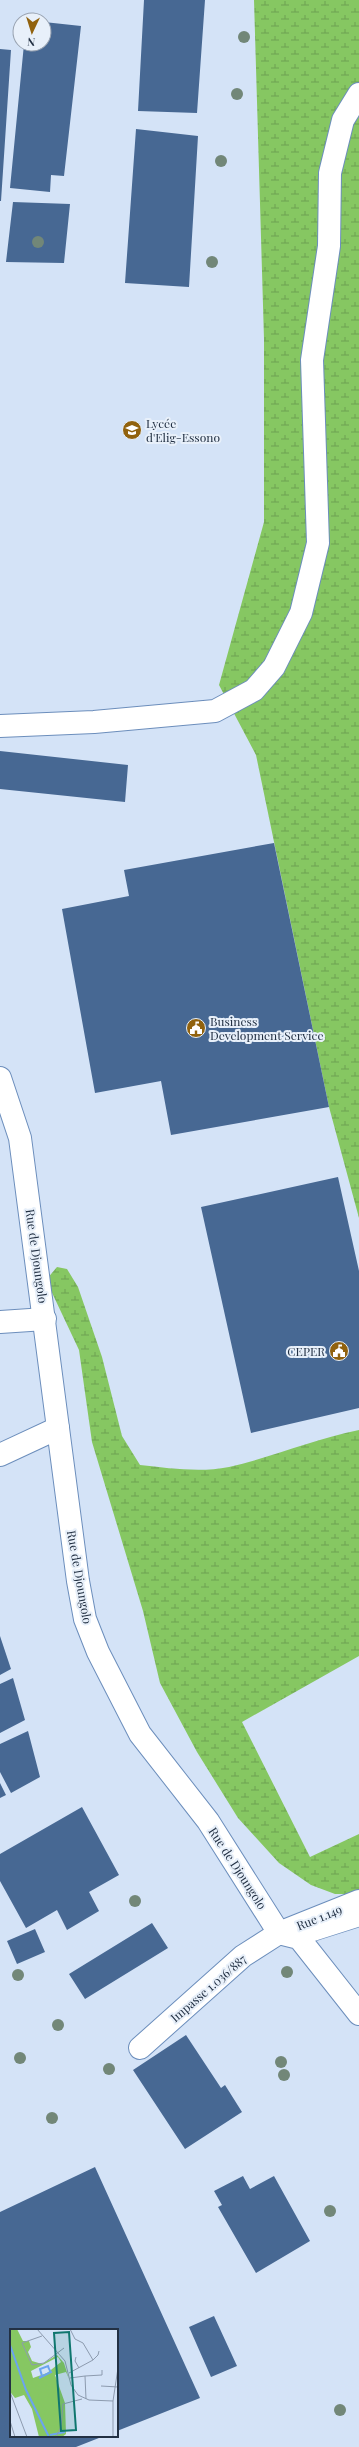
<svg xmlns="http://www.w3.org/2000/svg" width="359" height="2447" viewBox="0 0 359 2447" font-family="'Playfair Display',serif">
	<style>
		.wetland { fill: url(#wetland-marsh) }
		.building { fill: #476893 }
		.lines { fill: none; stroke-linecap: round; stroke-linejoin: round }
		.service-casing { stroke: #6c8ebc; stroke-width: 16 }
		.minor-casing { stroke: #6c8ebc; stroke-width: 24 }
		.tertiary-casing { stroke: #6c8ebc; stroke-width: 24 }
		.service { stroke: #fff; stroke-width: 15 }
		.minor { stroke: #fff; stroke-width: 22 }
		.tertiary { stroke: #fff; stroke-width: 22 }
		.tree { fill: #728778 }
		.labels { text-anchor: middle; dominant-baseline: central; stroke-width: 4; stroke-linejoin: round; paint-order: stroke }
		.poi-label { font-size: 12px; fill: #223043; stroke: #e8f0fa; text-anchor: start }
		.street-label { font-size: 12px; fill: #223043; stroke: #e8f0fa }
		.inset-river { fill: none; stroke: #6ba4ef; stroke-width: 2 }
		.inset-road { fill: none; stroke: #8d9baf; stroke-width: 1 }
		.view { fill: #0f766e; fill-opacity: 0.15; stroke: #0f766e; stroke-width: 2 }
		.inset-edge { fill: none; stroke: #223043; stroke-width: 2 }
	</style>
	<defs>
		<pattern id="wetland-marsh" width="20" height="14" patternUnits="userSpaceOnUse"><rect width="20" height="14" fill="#86c762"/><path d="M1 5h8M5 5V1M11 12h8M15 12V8" fill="none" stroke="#6da252"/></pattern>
	</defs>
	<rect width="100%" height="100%" fill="#d4e3f7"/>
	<!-- wetland -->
	<path class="wetland" d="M 254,0 L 359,0 L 359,1218 L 329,1107 L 256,755 L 219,685 L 264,522 L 264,339 Z
		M 57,1267 L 67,1269 L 78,1287 L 102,1357 L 122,1436 L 140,1465 C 169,1468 199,1473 229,1467 C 273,1457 314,1439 359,1430 L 359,1656 L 242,1722 L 310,1857 L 359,1834 L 359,1894 L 335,1894 L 311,1885 L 279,1863 L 238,1818 L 197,1752 L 160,1683 L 143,1611 L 92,1442 L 79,1350 L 46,1280 Z"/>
	<!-- building -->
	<path class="building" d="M 144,0 L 205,0 L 197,113 L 138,111 Z
		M 44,22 L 81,26 L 64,176 L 51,175 L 50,192 L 10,188 L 24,44 L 44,44 Z
		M 0,49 L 11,50 L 1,201 L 0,201 Z
		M 136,129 L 198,136 L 189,287 L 125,283 Z
		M 13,202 L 70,204 L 64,263 L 6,262 Z
		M 0,751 L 128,765 L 125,802 L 0,789 Z
		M 274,843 L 329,1107 L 171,1135 L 161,1081 L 95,1093 L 62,909 L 129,896 L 124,870 Z
		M 338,1177 L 359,1271 L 359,1408 L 251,1433 L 201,1207 Z
		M 0,1636 L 11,1669 L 0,1675 Z
		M 13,1678 L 25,1720 L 0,1733 L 0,1684 Z
		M 28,1731 L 40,1777 L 11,1793 L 0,1772 L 0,1744 Z
		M 0,1783 L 6,1795 L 0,1798 Z
		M 82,1807 L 119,1875 L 89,1892 L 99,1911 L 67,1930 L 57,1910 L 26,1928 L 0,1881 L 0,1854 Z
		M 152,1923 L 168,1948 L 85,1999 L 69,1974 Z
		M 35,1929 L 45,1952 L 17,1964 L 7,1941 Z
		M 186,2035 L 221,2088 L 225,2085 L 242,2112 L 185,2149 L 133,2070 Z
		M 95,2167 L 200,2398 L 117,2431 L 117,2330 L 11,2330 L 11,2436 L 104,2436 L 76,2447 L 0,2447 L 0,2212 Z
		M 243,2176 L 250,2189 L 274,2176 L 310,2241 L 256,2273 L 218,2207 L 222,2205 L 214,2191 Z
		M 214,2316 L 237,2366 L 211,2377 L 189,2327 Z"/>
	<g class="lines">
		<!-- service casing -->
		<g class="service-casing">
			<path id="service" d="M 299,1938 L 359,1919"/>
		</g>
		<!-- minor casing -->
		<g class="minor-casing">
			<path id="minor" d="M 0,726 L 94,722 L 215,711 L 254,690 L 274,667 L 301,613 L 318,543 L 312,360 L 329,246 L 330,173 L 343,120 L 359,94
				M 0,1322 L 45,1319
				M 0,1455 L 58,1428
				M 140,2048 L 243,1956 L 279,1933 L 359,1901"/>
		</g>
		<!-- tertiary casing -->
		<g class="tertiary-casing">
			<path id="tertiary" d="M 0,1078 L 20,1138 L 78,1581 L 85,1619 L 98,1652 L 140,1734 L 208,1821 L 279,1933 L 299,1938 L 359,2014"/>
		</g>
		<!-- service -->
		<use href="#service" class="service"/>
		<!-- minor -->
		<use href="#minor" class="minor"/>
		<!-- tertiary -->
		<use href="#tertiary" class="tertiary"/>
	</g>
	<!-- trees -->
	<g class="tree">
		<circle cx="244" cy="37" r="6"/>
		<circle cx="237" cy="94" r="6"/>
		<circle cx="221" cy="161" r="6"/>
		<circle cx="38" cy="242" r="6"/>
		<circle cx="212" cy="262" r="6"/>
		<circle cx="135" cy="1901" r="6"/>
		<circle cx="287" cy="1972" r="6"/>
		<circle cx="18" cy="1975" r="6"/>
		<circle cx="58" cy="2025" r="6"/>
		<circle cx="20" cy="2058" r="6"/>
		<circle cx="281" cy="2062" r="6"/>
		<circle cx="109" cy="2069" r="6"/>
		<circle cx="284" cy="2075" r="6"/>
		<circle cx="52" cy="2118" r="6"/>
		<circle cx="330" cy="2211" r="6"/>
		<circle cx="340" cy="2410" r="6"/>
	</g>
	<!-- icons -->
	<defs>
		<g id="school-disc" transform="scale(1)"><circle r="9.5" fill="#91620e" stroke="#e8f0fa"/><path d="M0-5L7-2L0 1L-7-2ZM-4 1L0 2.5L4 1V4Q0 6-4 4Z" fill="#fff"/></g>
		<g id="civic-disc" transform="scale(1)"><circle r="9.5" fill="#91620e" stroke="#e8f0fa"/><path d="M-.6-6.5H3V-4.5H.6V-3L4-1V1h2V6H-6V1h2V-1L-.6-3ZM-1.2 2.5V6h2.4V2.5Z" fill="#fff"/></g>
	</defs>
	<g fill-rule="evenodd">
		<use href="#school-disc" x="132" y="430"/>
		<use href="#civic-disc" x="196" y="1028"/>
		<use href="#civic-disc" x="339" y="1351"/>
	</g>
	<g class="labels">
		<!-- poi labels -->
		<g class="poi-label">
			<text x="146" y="423">Lycée<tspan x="146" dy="14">d'Elig-Essono</tspan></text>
			<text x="210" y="1021">Business<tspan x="210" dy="14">Development Service</tspan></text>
			<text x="325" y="1351" text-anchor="end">CEPER</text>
		</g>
		<!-- street labels -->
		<g class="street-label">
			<text transform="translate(37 1256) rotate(82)">Rue de Djoungolo</text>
			<text transform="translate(80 1577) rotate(80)">Rue de Djoungolo</text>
			<text transform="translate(238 1868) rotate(57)">Rue de Djoungolo</text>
			<text transform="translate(319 1917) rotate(-22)">Rue 1.149</text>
			<text transform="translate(208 1988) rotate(-41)">Impasse 1.036/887</text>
		</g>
	</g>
	<!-- overview -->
	<g transform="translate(10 2329)">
		<rect width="108" height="108" fill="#d4e3f7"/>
		<path d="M 0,0 L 7,0 L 13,12 L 19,12 L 21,18 L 18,23 L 22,32 L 32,35 L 47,26 L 54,34 L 59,50 L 56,43 L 45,46 L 55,74 L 56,105 L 52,108 L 29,108 L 22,80 L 14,66 L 5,69 L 1,64 ZM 48,28 L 51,33 L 37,44 L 23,49 L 21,42 Z" fill="#86c762" fill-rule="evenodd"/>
		<path class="inset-river" d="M 0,16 L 16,61 L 39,108M 32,47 L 30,40 L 38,37 L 39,40M 29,49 L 41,43 L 39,40M 40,106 L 55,103"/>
		<path class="inset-road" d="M 27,0 L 55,32 L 61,56 L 68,66 L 79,71 L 103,72M 60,0 L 65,10 L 73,14 L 83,31M 32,7 L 12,14 L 22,36 L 34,34 L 54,19M 66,28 L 65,32 L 69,39M 59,44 L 83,31 L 88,26 L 89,22M 75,47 L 92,46 L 92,41M 60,49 L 75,47 L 76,70M 91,57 L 108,58M 0,63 L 17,108M 0,92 L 5,108M 46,108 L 51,98 L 53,75 L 72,70M 103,108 L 103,72 L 108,39"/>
		<path class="view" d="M 59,3 L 66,101 L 51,102 L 44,4 Z"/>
		<rect width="108" height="108" class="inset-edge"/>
	</g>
	<!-- north arrow -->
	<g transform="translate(32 32) rotate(184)"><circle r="19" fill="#e8f0fa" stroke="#99a3b1"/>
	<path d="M0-3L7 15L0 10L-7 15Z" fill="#91620e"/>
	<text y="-6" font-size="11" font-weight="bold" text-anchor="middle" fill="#223043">N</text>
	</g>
</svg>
